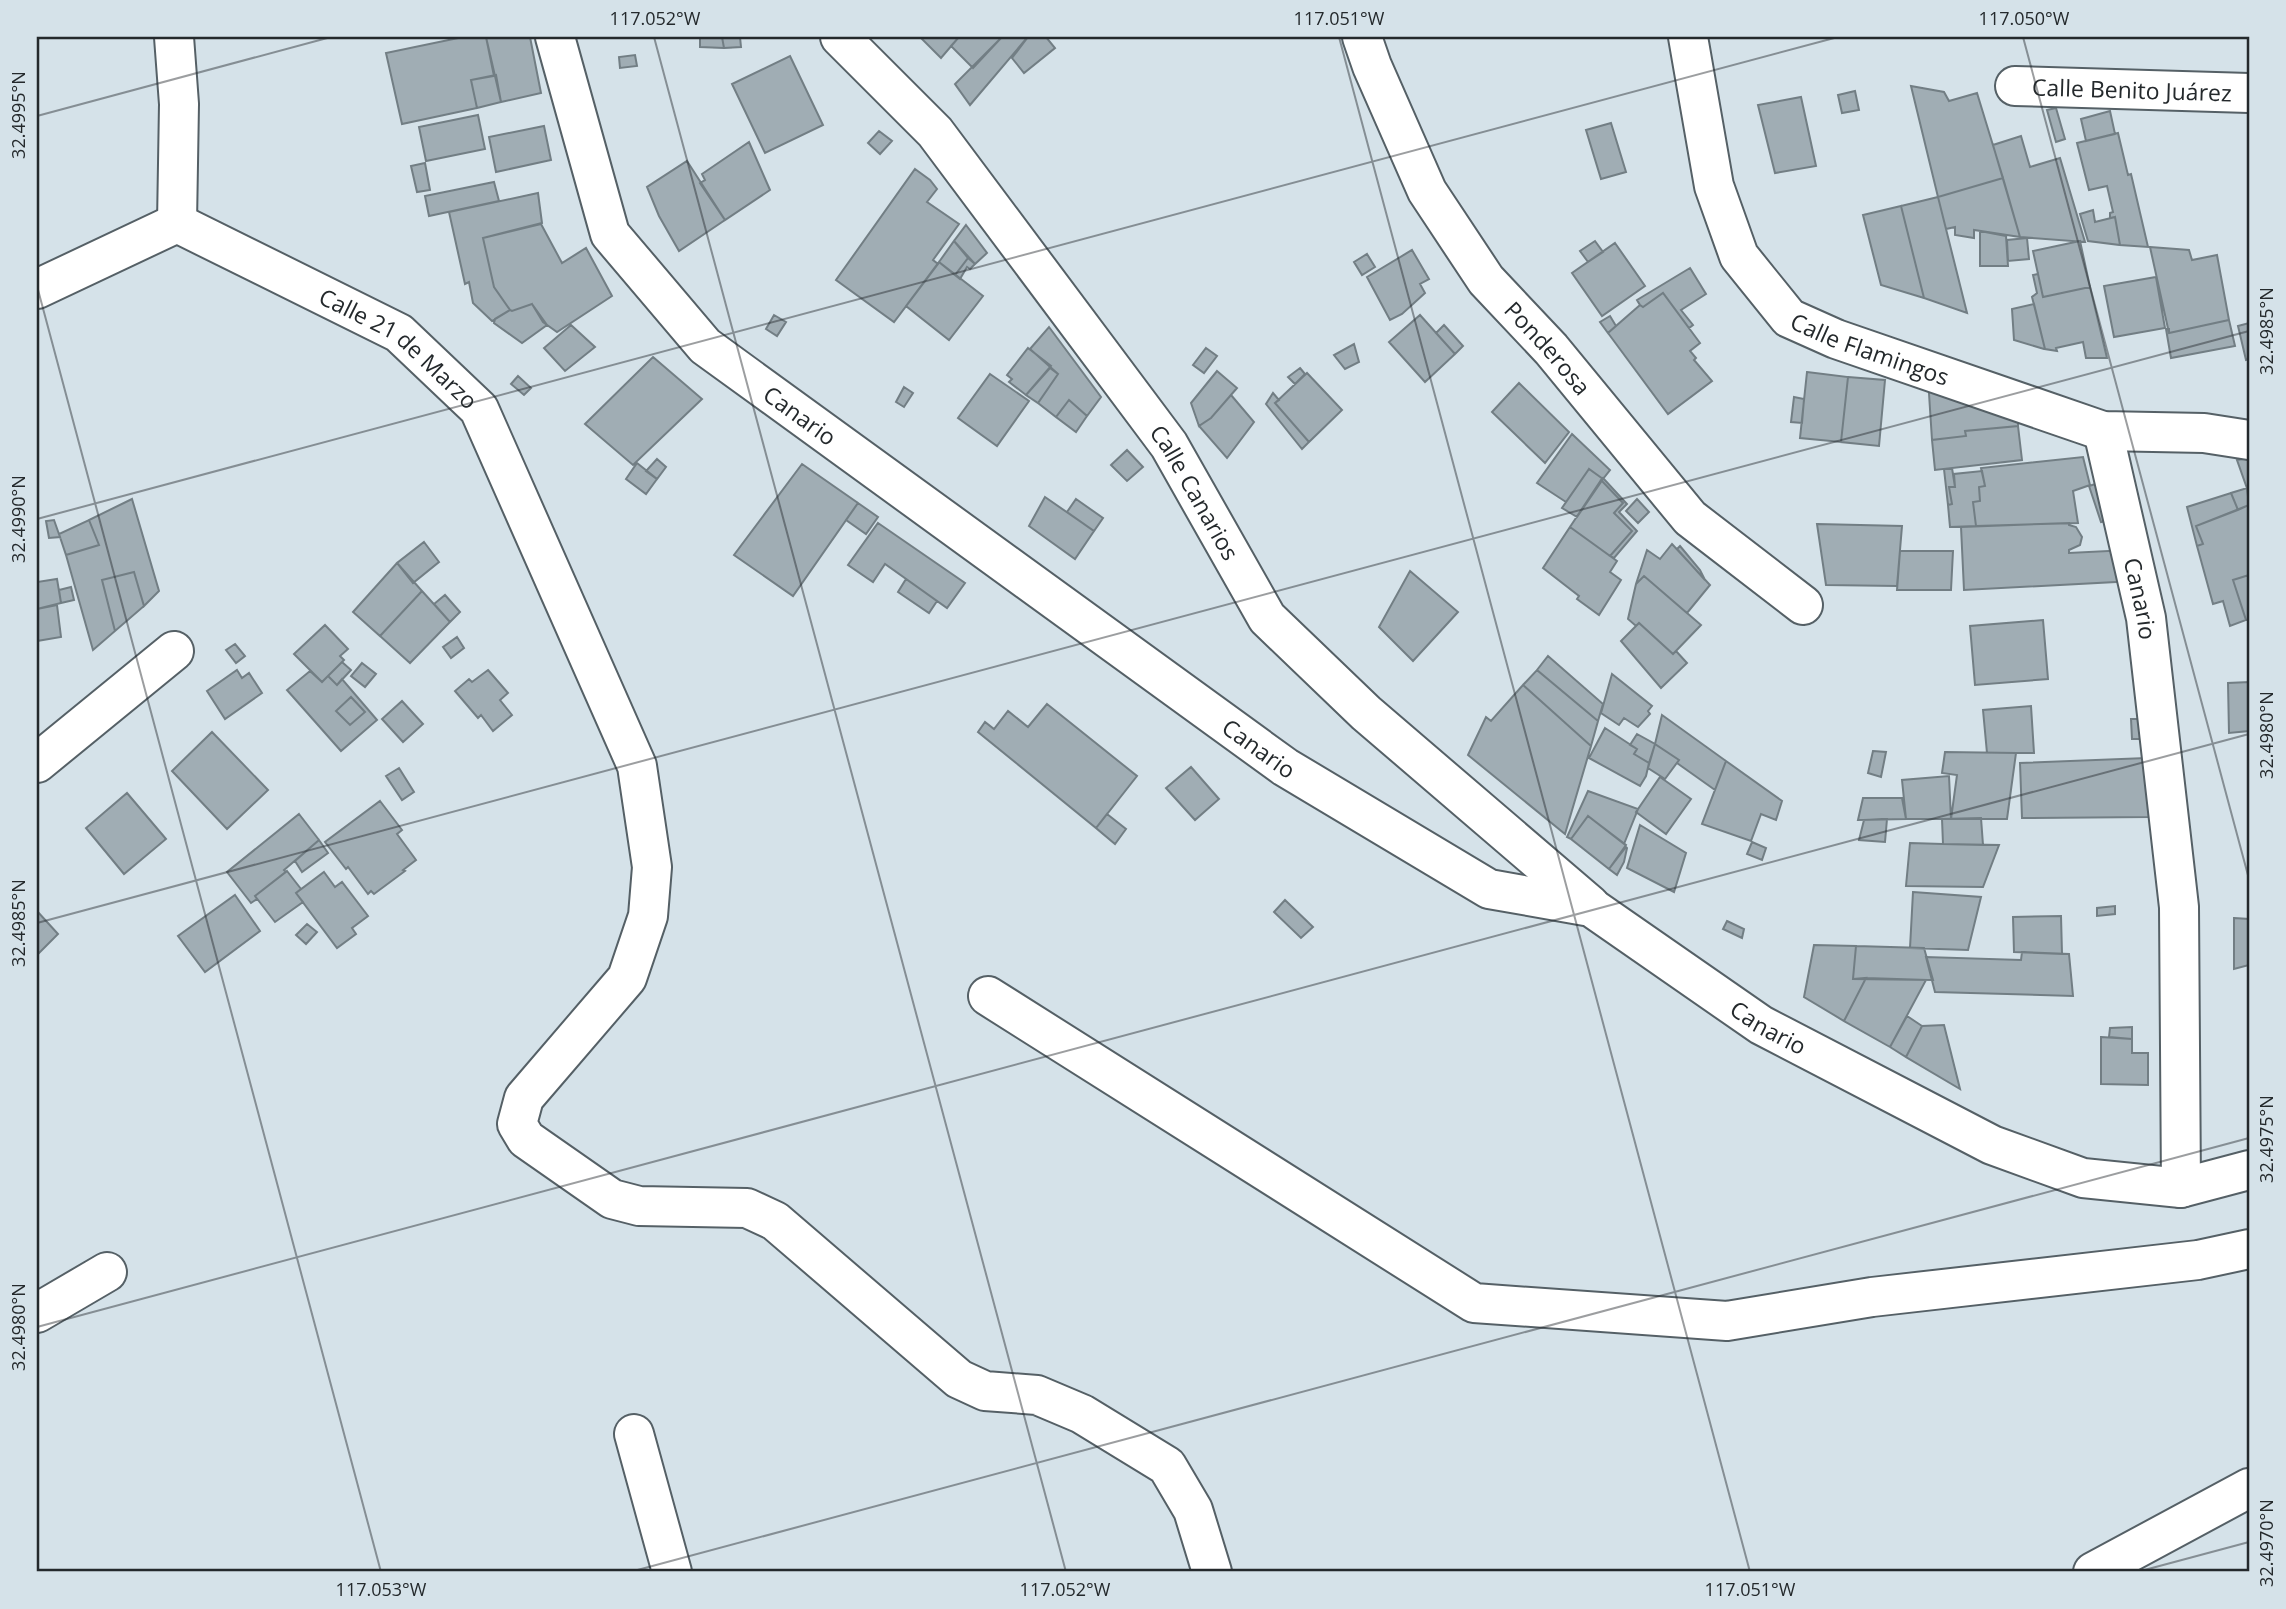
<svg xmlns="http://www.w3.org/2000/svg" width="2286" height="1609" viewBox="0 0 2286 1609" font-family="'Open Sans',sans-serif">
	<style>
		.building { fill: #a0adb4; stroke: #727e84; stroke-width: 2; fill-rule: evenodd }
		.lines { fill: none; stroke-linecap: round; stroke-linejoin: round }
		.minor-casing { stroke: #556066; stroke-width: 42 }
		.minor { stroke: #fff; stroke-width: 38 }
		.ticks { fill: none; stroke: #24292c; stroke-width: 2; stroke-opacity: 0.45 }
		.labels { text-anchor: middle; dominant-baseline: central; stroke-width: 7; stroke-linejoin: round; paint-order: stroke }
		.street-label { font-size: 23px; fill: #24292c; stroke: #d5e2e9 }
		.neatline { fill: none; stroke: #24292c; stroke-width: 2.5 }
		.ticks-label { font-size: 18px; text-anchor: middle; fill: #24292c }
	</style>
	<rect width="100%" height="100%" fill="#d5e2e9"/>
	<!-- building -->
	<path class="building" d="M 463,37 L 486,37 L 494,76 L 471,80 L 477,108 L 402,124 L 386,53 Z
		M 486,37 L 530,37 L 541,93 L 501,102 Z
		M 700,37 L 722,37 L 724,48 L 700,47 Z
		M 722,37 L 740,37 L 741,47 L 724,48 Z
		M 920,37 L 959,37 L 941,58 Z
		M 959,37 L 1002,37 L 973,68 L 951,46 Z
		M 1002,37 L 1023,37 L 1026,39 L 970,105 L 955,84 Z
		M 1028,37 L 1046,37 L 1055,48 L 1024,73 L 1012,58 Z
		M 635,55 L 637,66 L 620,68 L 619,57 Z
		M 790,56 L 823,125 L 765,153 L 732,84 Z
		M 496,75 L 501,102 L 477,108 L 471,80 Z
		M 1911,86 L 1944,92 L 1949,101 L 1977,93 L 2003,178 L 1938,197 Z
		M 1855,91 L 1859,110 L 1842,113 L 1838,95 Z
		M 1801,97 L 1816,166 L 1775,173 L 1758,105 Z
		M 2056,108 L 2065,139 L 2056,142 L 2047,110 Z
		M 2110,111 L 2115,134 L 2086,141 L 2081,119 Z
		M 478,115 L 485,149 L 426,161 L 419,127 Z
		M 1611,123 L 1626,172 L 1601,179 L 1586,130 Z
		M 544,126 L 551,160 L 496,172 L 489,137 Z
		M 879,131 L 892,141 L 880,154 L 868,143 Z
		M 2118,133 L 2128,175 L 2131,174 L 2148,247 L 2120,245 L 2115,217 L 2110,218 L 2110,213 L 2113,212 L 2107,186 L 2089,190 L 2077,143 Z
		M 2021,136 L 2030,167 L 2060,158 L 2085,242 L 2020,237 L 1993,145 Z
		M 749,142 L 770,190 L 725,220 L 700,183 L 705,180 L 702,174 Z
		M 687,161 L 725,220 L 679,251 L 659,216 L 647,187 Z
		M 425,163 L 430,190 L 417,192 L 411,166 Z
		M 915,169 L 930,180 L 937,189 L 927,202 L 959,224 L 933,260 L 938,264 L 894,322 L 836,280 Z
		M 2003,178 L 2020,237 L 1974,230 L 1974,238 L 1955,235 L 1955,227 L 1946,229 L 1938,197 Z
		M 494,182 L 499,201 L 429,216 L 425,196 Z
		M 538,193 L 542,223 L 483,238 L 494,287 L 510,310 L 492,321 L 473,303 L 469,282 L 465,284 L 449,212 Z
		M 1938,197 L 1967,313 L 1924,298 L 1901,206 Z
		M 1901,206 L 1924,298 L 1881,285 L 1863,215 Z
		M 2093,210 L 2095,222 L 2115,217 L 2120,245 L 2088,241 L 2080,214 Z
		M 541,224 L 562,263 L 586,248 L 612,296 L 557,332 L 543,322 L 532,304 L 512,311 L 510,310 L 494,287 L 483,238 Z
		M 966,225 L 987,253 L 975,264 L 954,241 Z
		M 1980,231 L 2006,236 L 2008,266 L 1980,266 Z
		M 2027,238 L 2029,259 L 2008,261 L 2007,240 Z
		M 954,241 L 968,258 L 955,275 L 939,262 Z
		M 1595,241 L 1603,252 L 1588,262 L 1580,251 Z
		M 2080,241 L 2090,287 L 2043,297 L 2033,251 Z
		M 1615,243 L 1645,286 L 1602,316 L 1572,273 Z
		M 2150,247 L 2189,250 L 2192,260 L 2217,255 L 2229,320 L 2169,333 Z
		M 1412,250 L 1429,279 L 1420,284 L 1425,293 L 1402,314 L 1390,320 L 1367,277 Z
		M 1367,254 L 1375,267 L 1362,275 L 1354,262 Z
		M 968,258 L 975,264 L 970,269 L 967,267 L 960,279 L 955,275 Z
		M 939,262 L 983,296 L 949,340 L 906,306 Z
		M 1690,268 L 1706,294 L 1681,310 L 1693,325 L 1689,328 L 1663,293 L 1643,307 L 1640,305 L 1637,300 Z
		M 2038,274 L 2043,297 L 2090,287 L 2107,358 L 2086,358 L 2083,342 L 2056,348 L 2057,351 L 2045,349 L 2032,297 L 2037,293 L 2033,275 Z
		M 2156,277 L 2165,328 L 2114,337 L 2104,286 Z
		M 1663,293 L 1700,343 L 1690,351 L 1696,358 L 1694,360 L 1712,381 L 1668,414 L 1608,333 L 1640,305 L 1643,307 Z
		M 532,304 L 547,325 L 522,343 L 494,323 L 495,319 L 510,310 L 512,311 Z
		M 2034,304 L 2045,349 L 2044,349 L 2014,340 L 2012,309 Z
		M 774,315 L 786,322 L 777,336 L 766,329 Z
		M 1420,315 L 1455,354 L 1425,382 L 1389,342 Z
		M 1610,316 L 1616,326 L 1608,333 L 1600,322 Z
		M 2229,320 L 2235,346 L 2171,358 L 2166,329 L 2169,329 L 2169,333 Z
		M 2249,323 L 2249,359 L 2246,360 L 2238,326 Z
		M 571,325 L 595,347 L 565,371 L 544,348 Z
		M 1444,325 L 1463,346 L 1455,354 L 1436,333 Z
		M 1049,327 L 1101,397 L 1087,416 L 1069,400 L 1056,417 L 1038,403 L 1058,374 L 1030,349 Z
		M 1354,344 L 1359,362 L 1345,369 L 1334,355 Z
		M 1028,348 L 1051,366 L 1026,395 L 1009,382 L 1012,379 L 1007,375 Z
		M 1206,348 L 1217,356 L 1204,373 L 1193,365 Z
		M 653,357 L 702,399 L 633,465 L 585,424 Z
		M 1050,368 L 1058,374 L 1038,403 L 1026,395 Z
		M 1300,368 L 1305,374 L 1295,384 L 1288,377 Z
		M 1217,371 L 1237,388 L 1211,418 L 1199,426 L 1191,403 Z
		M 1807,372 L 1848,377 L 1841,442 L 1800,438 Z
		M 1307,373 L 1342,410 L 1309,442 L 1275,403 Z
		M 990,374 L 1029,401 L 997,446 L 958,418 Z
		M 518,376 L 531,388 L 524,395 L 511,384 Z
		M 1848,377 L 1885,380 L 1879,446 L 1841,442 Z
		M 1928,378 L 2018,416 L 2018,426 L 1965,431 L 1966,436 L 1932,440 Z
		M 1519,383 L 1569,432 L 1545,463 L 1492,412 Z
		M 904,387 L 913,393 L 904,407 L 896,402 Z
		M 1273,393 L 1279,400 L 1275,403 L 1309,442 L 1302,449 L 1266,404 Z
		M 1231,395 L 1254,422 L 1227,458 L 1199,426 L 1211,418 Z
		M 1794,397 L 1804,399 L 1802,423 L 1791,422 Z
		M 1069,400 L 1087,416 L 1076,432 L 1056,417 Z
		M 2018,426 L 2022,460 L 1935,470 L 1932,440 L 1966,436 L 1965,431 Z
		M 1572,434 L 1610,470 L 1603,479 L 1589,469 L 1566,502 L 1537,483 Z
		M 1127,450 L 1143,467 L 1127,481 L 1111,465 Z
		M 2083,457 L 2090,485 L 2073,491 L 2078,523 L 1976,526 L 1973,502 L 1980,501 L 1979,487 L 1985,486 L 1981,468 Z
		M 2249,458 L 2249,494 L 2237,460 Z
		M 657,459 L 666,467 L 657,479 L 646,471 Z
		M 637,463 L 657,479 L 646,494 L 626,479 Z
		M 802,464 L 858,503 L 793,596 L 734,555 Z
		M 1952,468 L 1955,487 L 1949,487 L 1952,504 L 1948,505 L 1944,469 Z
		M 1589,469 L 1603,479 L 1577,517 L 1562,508 Z
		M 1982,471 L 1985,486 L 1979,487 L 1980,501 L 1973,502 L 1976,526 L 1950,527 L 1948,505 L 1952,504 L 1949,487 L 1955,487 L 1954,474 Z
		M 1603,478 L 1627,504 L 1619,512 L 1637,531 L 1614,558 L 1610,556 L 1632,531 L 1614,513 L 1623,503 L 1601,480 Z
		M 2112,479 L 2122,518 L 2101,522 L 2089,486 Z
		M 1601,480 L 1623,503 L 1614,513 L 1632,531 L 1610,556 L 1570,527 Z
		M 2247,488 L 2249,505 L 2238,510 L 2231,493 Z
		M 2231,493 L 2238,510 L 2196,526 L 2203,544 L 2197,546 L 2187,507 Z
		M 1045,497 L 1094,531 L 1075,559 L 1029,526 Z
		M 132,499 L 159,591 L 144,606 L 134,572 L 102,580 L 115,631 L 93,650 L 66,555 L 99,545 L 89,520 Z
		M 1076,499 L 1103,518 L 1094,531 L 1067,512 Z
		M 1637,499 L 1649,512 L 1638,523 L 1626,511 Z
		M 858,503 L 878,517 L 866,534 L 846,520 Z
		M 2249,505 L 2249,575 L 2233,580 L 2246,620 L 2230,626 L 2223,601 L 2213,604 L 2197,546 L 2203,544 L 2196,526 Z
		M 54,520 L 60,537 L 49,538 L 46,521 Z
		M 89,520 L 99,545 L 66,555 L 59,534 Z
		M 878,523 L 965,583 L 947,608 L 885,564 L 873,582 L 848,565 Z
		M 2069,523 L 2069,525 L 2076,527 L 2082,537 L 2080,545 L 2069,550 L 2069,553 L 2128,550 L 2134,581 L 1964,590 L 1961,527 Z
		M 1817,524 L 1902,526 L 1897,586 L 1826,585 Z
		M 1570,527 L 1617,561 L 1610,572 L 1621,580 L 1599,615 L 1577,599 L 1579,596 L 1543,568 Z
		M 424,542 L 439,562 L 413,583 L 397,563 Z
		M 1672,544 L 1710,585 L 1687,613 L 1644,576 L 1636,584 L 1647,550 L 1660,559 Z
		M 1680,546 L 1700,570 L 1705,580 L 1677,549 Z
		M 1900,551 L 1953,551 L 1951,590 L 1897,590 Z
		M 397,563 L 422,591 L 380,636 L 353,612 Z
		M 1410,571 L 1458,612 L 1413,661 L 1379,627 Z
		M 134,572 L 144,606 L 115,631 L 102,580 Z
		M 2249,575 L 2249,620 L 2246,620 L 2233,580 Z
		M 1644,576 L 1701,625 L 1673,654 L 1639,623 L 1636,626 L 1628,619 L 1636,584 Z
		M 57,579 L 61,603 L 37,609 L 37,582 Z
		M 906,579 L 937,601 L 929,613 L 898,592 Z
		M 71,587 L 74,600 L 61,603 L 59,590 Z
		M 422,591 L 450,622 L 410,663 L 380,636 Z
		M 445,595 L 460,612 L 450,622 L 434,604 Z
		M 57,605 L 61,637 L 37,641 L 37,609 Z
		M 2043,620 L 2048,679 L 1975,685 L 1970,626 Z
		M 1639,623 L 1673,654 L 1676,651 L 1687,663 L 1661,688 L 1621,641 Z
		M 325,625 L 348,649 L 340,656 L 344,660 L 322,682 L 294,654 Z
		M 457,637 L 464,648 L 451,658 L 443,647 Z
		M 235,644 L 245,656 L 236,663 L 226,650 Z
		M 1548,656 L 1603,704 L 1598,721 L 1537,670 Z
		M 342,662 L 351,670 L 337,685 L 328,676 Z
		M 362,663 L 376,674 L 365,687 L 351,676 Z
		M 237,670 L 242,678 L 249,673 L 262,693 L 225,719 L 207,691 Z
		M 488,670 L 508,693 L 500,700 L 512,715 L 493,731 L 481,715 L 478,718 L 455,691 L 469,679 L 472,682 Z
		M 1537,670 L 1598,721 L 1591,746 L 1523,685 Z
		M 310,671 L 322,682 L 328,676 L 337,685 L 342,679 L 377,720 L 341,751 L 287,690 ZM 351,697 L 365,712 L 350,725 L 336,711 Z
		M 1612,674 L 1652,706 L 1648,711 L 1650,714 L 1638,727 L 1624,718 L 1619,725 L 1601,713 Z
		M 2249,682 L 2249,731 L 2229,733 L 2228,683 Z
		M 1523,685 L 1591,746 L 1565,834 L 1468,755 L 1486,717 L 1491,721 Z
		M 351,697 L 365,712 L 350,725 L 336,711 Z
		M 402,701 L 423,724 L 403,742 L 382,719 Z
		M 1047,704 L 1137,776 L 1096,828 L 978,732 L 985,722 L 994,729 L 1008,711 L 1028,727 Z
		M 2031,706 L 2034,753 L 1987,753 L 1983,710 Z
		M 1662,715 L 1726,761 L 1715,790 L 1677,763 L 1679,760 L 1655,744 Z
		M 2131,719 L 2149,719 L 2149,739 L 2132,739 Z
		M 1605,728 L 1637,749 L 1634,754 L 1649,763 L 1646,776 L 1640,786 L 1589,758 Z
		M 212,732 L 268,790 L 227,829 L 172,771 Z
		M 1637,734 L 1655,744 L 1649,763 L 1634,754 L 1637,749 L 1630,745 Z
		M 1655,744 L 1679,760 L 1665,779 L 1648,768 Z
		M 1873,751 L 1886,752 L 1881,777 L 1868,773 Z
		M 1945,752 L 2016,753 L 2007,819 L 1951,819 L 1957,775 L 1942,773 Z
		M 2146,758 L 2149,817 L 2022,818 L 2020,763 Z
		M 1726,761 L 1782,801 L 1776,820 L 1761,814 L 1751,841 L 1702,824 Z
		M 1191,767 L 1219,799 L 1195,820 L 1166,788 Z
		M 399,768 L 414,792 L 402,800 L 386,776 Z
		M 1949,776 L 1951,819 L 1906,819 L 1902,780 Z
		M 1660,777 L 1691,799 L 1666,834 L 1636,812 Z
		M 1588,791 L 1638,809 L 1624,844 L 1588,816 L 1571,839 L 1567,837 Z
		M 127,793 L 166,839 L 124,874 L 86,828 Z
		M 1863,798 L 1902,798 L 1906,819 L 1858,820 Z
		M 380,801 L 402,830 L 397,834 L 416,860 L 403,870 L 405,871 L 374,894 L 371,891 L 368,894 L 348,867 L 346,869 L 325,842 Z
		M 299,814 L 319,840 L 284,870 L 286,872 L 255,896 L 257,899 L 251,903 L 227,872 Z
		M 1107,814 L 1126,829 L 1115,844 L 1096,828 Z
		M 1588,816 L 1626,845 L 1609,869 L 1571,839 Z
		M 1981,818 L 1983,845 L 1943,844 L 1942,819 Z
		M 1887,819 L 1885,842 L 1859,840 L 1864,820 Z
		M 1640,825 L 1686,853 L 1674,892 L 1627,868 Z
		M 319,840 L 328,853 L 302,872 L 295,861 Z
		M 1752,842 L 1766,848 L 1762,860 L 1747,854 Z
		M 1910,843 L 1943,844 L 1999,845 L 1983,887 L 1906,886 Z
		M 1626,847 L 1627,848 L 1624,862 L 1617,875 L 1609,869 Z
		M 287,871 L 301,889 L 296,893 L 303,902 L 275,922 L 255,896 Z
		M 324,872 L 335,887 L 342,882 L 368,916 L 352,928 L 356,934 L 337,948 L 296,893 Z
		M 1913,892 L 1981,897 L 1968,950 L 1910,948 Z
		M 235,895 L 260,931 L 205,972 L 178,936 Z
		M 1285,900 L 1313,927 L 1301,938 L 1274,912 Z
		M 2115,906 L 2115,914 L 2097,916 L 2097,908 Z
		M 37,911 L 58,934 L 37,955 Z
		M 2061,916 L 2062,954 L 2014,952 L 2013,917 Z
		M 2234,918 L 2249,919 L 2249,965 L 2234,969 Z
		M 1727,921 L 1744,929 L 1742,938 L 1723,929 Z
		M 307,924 L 317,932 L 306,944 L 296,935 Z
		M 1814,945 L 1856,946 L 1853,979 L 1866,978 L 1844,1021 L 1804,997 Z
		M 1856,946 L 1924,948 L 1933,980 L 1853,979 Z
		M 2022,952 L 2069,954 L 2073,996 L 1935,992 L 1926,957 L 2021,960 Z
		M 1866,978 L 1926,980 L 1890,1047 L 1844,1021 Z
		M 1907,1016 L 1922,1026 L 1906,1057 L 1890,1047 Z
		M 1944,1025 L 1960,1089 L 1906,1057 L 1922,1026 Z
		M 2132,1027 L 2132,1039 L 2109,1037 L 2110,1028 Z
		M 2101,1037 L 2132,1039 L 2132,1053 L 2148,1053 L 2148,1085 L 2101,1084 Z"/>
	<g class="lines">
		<!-- minor casing -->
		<g class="minor-casing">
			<g id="minor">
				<path d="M 174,37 L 179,104 L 177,223"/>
				<path id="s1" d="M 555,37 L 610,234 L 705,346 L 1285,767 L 1489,889 L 1591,907 L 1761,1025 L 1992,1145 L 2083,1178 L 2181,1188 L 2249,1170"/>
				<path id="s2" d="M 840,37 L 935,132 L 1169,445 L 1267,618 L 1366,713 L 1590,905"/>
				<path id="s3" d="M 1362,37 L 1372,66 L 1427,191 L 1486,280 L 1551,349 L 1690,518 L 1803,605"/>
				<path id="s4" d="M 1688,37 L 1714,186 L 1739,256 L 1789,318 L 1836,339 L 2103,431 L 2204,433 L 2249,440"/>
				<path id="s5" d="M 2015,86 L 2249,93"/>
				<path id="s6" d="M 177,223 L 399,333 L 479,409 L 637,766 L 652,867 L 648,916 L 627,978 L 524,1098 L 517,1124 L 526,1139 L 612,1199 L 639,1206 L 747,1208 L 775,1221 L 959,1379 L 985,1391 L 1037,1395 L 1082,1414 L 1167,1466 L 1193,1510 L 1212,1572"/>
				<path d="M 37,289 L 177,223"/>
				<path id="s7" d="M 2103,431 L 2146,618 L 2179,907 L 2181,1188"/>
				<path d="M 37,763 L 174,651"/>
				<path d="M 988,996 L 1474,1303 L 1727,1321 L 1872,1297 L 2198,1260 L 2249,1249"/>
				<path d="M 37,1313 L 107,1272"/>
				<path d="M 634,1434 L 672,1572"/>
				<path d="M 2093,1572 L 2249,1488"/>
			</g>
		</g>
		<!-- minor -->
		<use href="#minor" class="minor"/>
	</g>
	<!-- ticks -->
	<path class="ticks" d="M 654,37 L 1066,1572M 1339,37 L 1750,1572M 2023,37 L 2249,879M 37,116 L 331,37M 37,286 L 381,1572M 37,519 L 1838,37M 37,923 L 2249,331M 37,1327 L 2249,734M 630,1572 L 2249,1138M 2137,1572 L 2249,1542"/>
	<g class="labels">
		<!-- street labels -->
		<g class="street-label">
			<text stroke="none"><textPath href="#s5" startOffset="117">Calle Benito Juárez</textPath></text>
			<text stroke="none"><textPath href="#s4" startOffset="392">Calle Flamingos</textPath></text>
			<text stroke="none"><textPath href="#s3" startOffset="366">Ponderosa</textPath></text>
			<text stroke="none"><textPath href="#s6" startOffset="256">Calle 21 de Marzo</textPath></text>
			<text stroke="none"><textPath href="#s1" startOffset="469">Canario</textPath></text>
			<text stroke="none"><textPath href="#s2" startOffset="579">Calle Canarios</textPath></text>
			<text stroke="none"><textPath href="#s7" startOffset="172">Canario</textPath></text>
			<text stroke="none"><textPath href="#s1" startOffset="1036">Canario</textPath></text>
			<text stroke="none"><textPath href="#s1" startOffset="1624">Canario</textPath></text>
		</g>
	</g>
	<!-- border -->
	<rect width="2286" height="1609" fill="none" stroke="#d5e2e9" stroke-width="77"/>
	<rect x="38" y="38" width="2210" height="1532" class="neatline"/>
	<g class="ticks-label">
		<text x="655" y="25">117.052°W</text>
		<text x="1339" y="25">117.051°W</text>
		<text x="2024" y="25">117.050°W</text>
		<text transform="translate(19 115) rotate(-90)" y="6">32.4995°N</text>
		<text transform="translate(2267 331) rotate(-90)" y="6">32.4985°N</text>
		<text transform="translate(19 519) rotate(-90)" y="6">32.4990°N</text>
		<text transform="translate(2267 735) rotate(-90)" y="6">32.4980°N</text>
		<text transform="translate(19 923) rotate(-90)" y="6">32.4985°N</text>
		<text transform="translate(2267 1139) rotate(-90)" y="6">32.4975°N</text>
		<text transform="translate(19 1327) rotate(-90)" y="6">32.4980°N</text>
		<text transform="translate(2267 1543) rotate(-90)" y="6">32.4970°N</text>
		<text x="381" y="1596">117.053°W</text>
		<text x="1065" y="1596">117.052°W</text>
		<text x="1750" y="1596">117.051°W</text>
	</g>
</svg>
